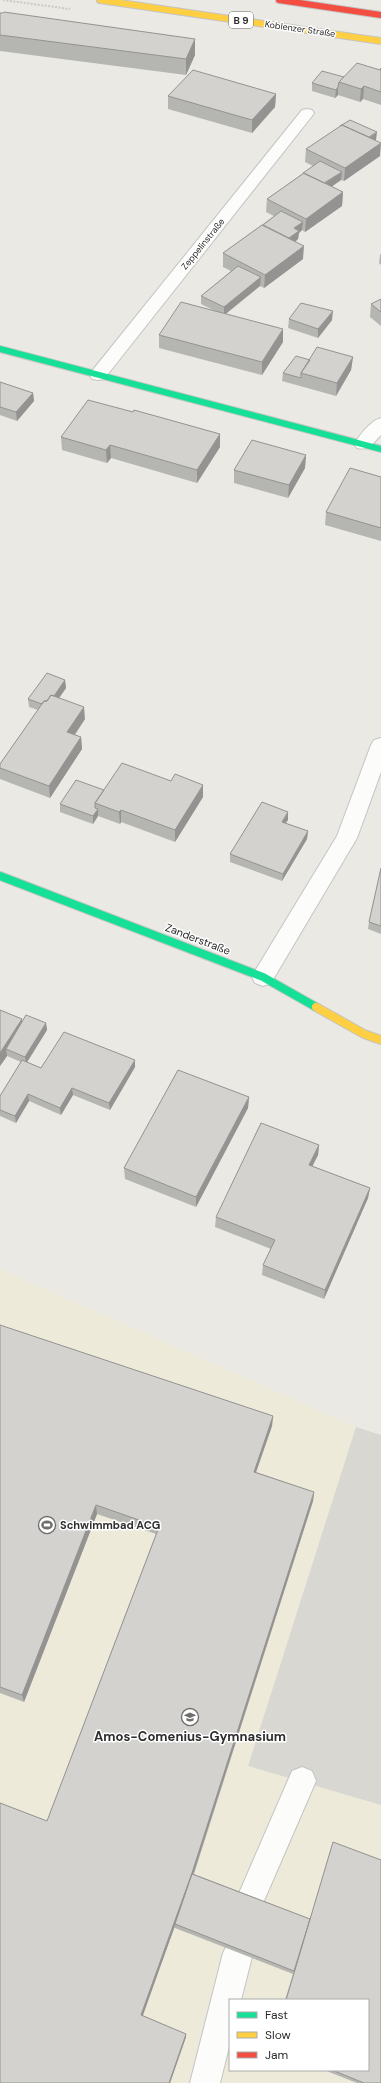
<svg xmlns="http://www.w3.org/2000/svg" width="381" height="2083" viewBox="0 0 381 2083" font-family="'DM Sans',sans-serif">
	<style>
		.education { fill: #edead9; fill-rule: evenodd }
		.plaza { fill: #d8d7d2 }
		.lines { fill: none; stroke-linecap: round; stroke-linejoin: round }
		.lane-casing { stroke: #c4c4c4; stroke-width: 2 }
		.fast-far1-casing { stroke: #c4c4c4; stroke-width: 8 }
		.fast-casing { stroke: #c4c4c4; stroke-width: 10 }
		.slow-far1-casing { stroke: #c4c4c4; stroke-width: 8 }
		.slow-casing { stroke: #c4c4c4; stroke-width: 10 }
		.jam-casing { stroke: #c4c4c4; stroke-width: 8 }
		.path { stroke: #cacac9; stroke-width: 2; stroke-dasharray: 2 1.5; stroke-linecap: butt }
		.lane { fill: #fcfcfb; fill-rule: evenodd }
		.fast-far1 { stroke: #16e098; stroke-width: 6 }
		.fast { stroke: #16e098; stroke-width: 8 }
		.slow-far1 { stroke: #ffcf43; stroke-width: 6 }
		.slow { stroke: #ffcf43; stroke-width: 8 }
		.jam { stroke: #f24e42; stroke-width: 6 }
		.wall { fill: #b5b5b2 }
		.shaded-wall { fill: #949391 }
		.building { fill: #d3d2cf; stroke: #949391 }
		.labels { text-anchor: middle; dominant-baseline: central; stroke-width: 3; stroke-linejoin: round; paint-order: stroke }
		.far-street-label { font-size: 9px; fill: #2d2d2d; stroke: #fff }
		.shield { fill: #fff; stroke: #6c6c6c; stroke-width: 1 }
		.shield-label { font-size: 10px; font-weight: bold; fill: #2d2d2d }
		.street-label { font-size: 11px; fill: #2d2d2d; stroke: #fff }
		.poi-label { font-size: 11px; font-weight: bold; fill: #2d2d2d; stroke: #fff; text-anchor: start }
		.near-poi-label { font-size: 13px; font-weight: bold; fill: #2d2d2d; stroke: #fff }
	</style>
	<rect width="100%" height="100%" fill="#eae9e4"/>
	<!-- education -->
	<path class="education" d="M 0,1269 L 356,1427 L 381,1435 L 381,2083 L 0,2083 ZM 230,2000 L 368,2000 L 368,2070 L 230,2070 Z"/>
	<!-- plaza -->
	<path class="plaza" d="M 356,1427 L 381,1435 L 381,1805 L 248,1766 Z"/>
	<g class="lines">
		<!-- lane casing -->
		<g class="lane-casing">
			<path id="lane" d="M 307,109 L 312,110 L 314,113 L 312,116 L 104,379 L 98,380 L 92,379 L 90,375 L 92,371 L 302,110 Z
				M 381,418 L 381,435 C 373,443 369,451 357,448 L 354,444 C 360,435 370,421 381,418 Z
				M 381,738 L 381,772 L 357,838 L 271,983 L 263,986 L 255,983 L 252,977 L 255,971 L 337,836 L 371,745 L 374,740 Z
				M 302,1767 L 312,1771 L 316,1781 L 260,1910 L 250,1914 L 240,1910 L 236,1900 L 292,1771 Z
				M 238,1938 L 248,1943 L 253,1953 L 241,2000 L 230,2000 L 230,2043 L 220,2083 L 190,2083 L 223,1953 L 228,1943 Z"/>
		</g>
		<!-- fast-far1 casing -->
		<g class="fast-far1-casing">
			<path id="fast-far1" d="M 0,349 L 381,449"/>
		</g>
		<!-- fast casing -->
		<g class="fast-casing">
			<path id="fast" d="M 0,876 L 263,977 L 316,1007"/>
		</g>
		<!-- slow-far1 casing -->
		<g class="slow-far1-casing">
			<path id="slow-far1" d="M 100,0 L 381,41"/>
		</g>
		<!-- slow casing -->
		<g class="slow-casing">
			<path id="slow" d="M 316,1007 L 364,1034 L 381,1040"/>
		</g>
		<!-- jam casing -->
		<g class="jam-casing">
			<path id="jam" d="M 279,0 L 381,15"/>
		</g>
		<!-- path -->
		<path class="path" d="M 3,0 L 70,9"/>
		<!-- lane -->
		<use href="#lane" class="lane"/>
		<!-- fast-far1 -->
		<use href="#fast-far1" class="fast-far1"/>
		<!-- fast -->
		<use href="#fast" class="fast"/>
		<!-- slow-far1 -->
		<use href="#slow-far1" class="slow-far1"/>
		<!-- slow -->
		<use href="#slow" class="slow"/>
		<!-- jam -->
		<use href="#jam" class="jam"/>
	</g>
	<!-- wall -->
	<path class="wall" d="M 0,13 L 195,55 L 186,75 L 0,51 Z
		M 381,68 L 381,105 L 363,99 L 360,102 L 338,95 L 335,98 L 312,91 L 312,83 L 380,70 Z
		M 276,94 L 275,107 L 252,133 L 168,109 L 168,96 Z
		M 376,141 L 380,156 L 344,181 L 341,180 L 331,187 L 343,192 L 342,206 L 305,232 L 302,230 L 299,233 L 298,239 L 295,242 L 303,259 L 264,288 L 260,286 L 226,314 L 283,342 L 262,375 L 159,348 L 159,335 L 215,311 L 201,304 L 201,296 L 231,271 L 223,267 L 223,253 L 274,216 L 266,212 L 267,199 L 313,166 L 305,162 L 306,149 Z
		M 381,253 L 381,265 L 379,263 L 380,255 Z
		M 381,299 L 381,326 L 370,317 L 371,304 Z
		M 289,319 L 332,320 L 318,338 L 288,328 Z
		M 353,357 L 351,370 L 336,396 L 282,381 L 283,373 L 310,360 Z
		M 0,382 L 33,393 L 34,401 L 17,421 L 0,415 Z
		M 133,412 L 220,434 L 220,447 L 197,483 L 111,458 L 107,463 L 62,450 L 61,437 Z
		M 306,455 L 305,468 L 288,498 L 234,483 L 234,470 Z
		M 381,477 L 381,541 L 325,525 L 326,512 Z
		M 65,680 L 66,688 L 59,698 L 85,719 L 75,735 L 81,737 L 82,749 L 50,798 L 0,779 L 0,764 L 38,710 L 29,707 L 28,699 Z
		M 104,790 L 203,797 L 175,842 L 121,822 L 120,824 L 98,816 L 93,824 L 60,812 L 60,804 Z
		M 288,820 L 286,823 L 308,831 L 307,839 L 282,881 L 230,862 L 230,854 Z
		M 381,868 L 381,934 L 368,929 L 369,922 Z
		M 0,1010 L 22,1019 L 22,1022 L 46,1023 L 47,1030 L 27,1062 L 41,1068 L 135,1067 L 110,1110 L 73,1095 L 61,1115 L 29,1101 L 16,1123 L 0,1116 L 0,1096 L 21,1062 L 7,1056 L 0,1066 Z
		M 249,1097 L 248,1108 L 196,1207 L 125,1179 L 124,1168 Z
		M 319,1145 L 318,1155 L 312,1166 L 370,1188 L 368,1198 L 324,1299 L 262,1275 L 263,1265 L 271,1249 L 215,1227 L 216,1217 Z
		M 0,1325 L 273,1416 L 272,1426 L 256,1472 L 314,1492 L 313,1501 L 194,1874 L 310,1919 L 333,1842 L 381,1860 L 381,2083 L 357,2083 L 324,2070 L 368,2070 L 368,2000 L 285,2000 L 293,1974 L 175,1928 L 175,1926 L 142,2015 L 186,2034 L 186,2037 L 170,2083 L 0,2083 L 0,1803 L 47,1821 L 156,1534 L 97,1514 L 24,1702 L 0,1693 Z"/>
	<!-- shaded-wall -->
	<path class="shaded-wall" d="M 195,39 L 195,55 L 186,75 L 186,59 Z
		M 364,86 L 363,99 L 360,102 L 361,89 Z
		M 338,87 L 338,95 L 335,98 L 336,90 Z
		M 276,94 L 275,107 L 252,133 L 252,120 Z
		M 377,132 L 376,140 L 367,139 Z
		M 381,143 L 380,156 L 344,181 L 345,168 Z
		M 342,172 L 341,180 L 324,192 L 324,184 Z
		M 343,192 L 342,206 L 305,232 L 306,219 Z
		M 303,222 L 302,230 L 299,233 L 298,239 L 289,247 L 289,238 L 294,228 Z
		M 304,246 L 303,259 L 264,288 L 265,275 Z
		M 261,277 L 260,286 L 224,315 L 224,307 Z
		M 333,311 L 332,320 L 318,338 L 318,329 Z
		M 283,329 L 283,342 L 262,375 L 262,362 Z
		M 353,357 L 351,370 L 336,396 L 337,383 Z
		M 33,393 L 34,401 L 17,421 L 16,412 Z
		M 220,434 L 220,447 L 197,483 L 197,470 Z
		M 110,445 L 111,458 L 107,463 L 106,450 Z
		M 306,455 L 305,468 L 288,498 L 289,485 Z
		M 65,680 L 66,688 L 48,714 L 47,706 Z
		M 84,707 L 85,719 L 68,744 L 67,732 Z
		M 81,737 L 82,749 L 50,798 L 49,786 Z
		M 203,785 L 203,797 L 175,842 L 175,830 Z
		M 98,809 L 98,816 L 93,824 L 93,816 Z
		M 121,810 L 121,822 L 120,824 L 119,812 Z
		M 288,812 L 288,820 L 281,829 L 282,822 Z
		M 308,831 L 307,839 L 282,881 L 283,874 Z
		M 22,1019 L 23,1030 L 6,1049 L 7,1056 L 0,1066 L 0,1053 Z
		M 46,1023 L 47,1030 L 26,1064 L 25,1057 Z
		M 135,1060 L 135,1067 L 110,1110 L 109,1103 Z
		M 72,1088 L 73,1095 L 61,1115 L 60,1108 Z
		M 28,1094 L 29,1101 L 16,1123 L 15,1116 Z
		M 249,1097 L 248,1108 L 196,1207 L 196,1197 Z
		M 319,1145 L 318,1155 L 308,1175 L 309,1165 Z
		M 370,1188 L 368,1198 L 324,1299 L 325,1290 Z
		M 273,1416 L 272,1426 L 253,1481 L 254,1472 Z
		M 314,1492 L 313,1501 L 192,1878 L 142,2018 L 141,2015 Z
		M 96,1505 L 97,1514 L 24,1702 L 22,1695 Z
		M 186,2034 L 186,2037 L 170,2083 L 169,2083 Z"/>
	<!-- building -->
	<path class="building" d="M 4,12 L 195,39 L 186,59 L 0,35 L 0,13 L 3,13 Z
		M 357,63 L 380,70 L 381,68 L 381,92 L 364,86 L 361,89 L 339,82 Z
		M 193,70 L 276,94 L 252,120 L 168,96 Z
		M 322,71 L 344,77 L 339,82 L 338,87 L 336,90 L 312,83 Z
		M 350,120 L 377,132 L 369,137 L 342,125 L 340,126 Z
		M 342,125 L 381,143 L 345,168 L 306,149 Z
		M 320,161 L 342,172 L 324,183 L 303,173 Z
		M 304,173 L 343,192 L 306,219 L 267,199 Z
		M 281,211 L 303,222 L 294,228 L 299,231 L 289,238 L 263,225 Z
		M 262,225 L 304,246 L 265,275 L 223,253 Z
		M 238,266 L 261,277 L 224,307 L 201,296 Z
		M 381,299 L 381,312 L 371,304 Z
		M 181,302 L 283,329 L 262,362 L 159,335 Z
		M 301,303 L 333,311 L 318,329 L 289,319 Z
		M 317,347 L 353,357 L 337,383 L 301,373 Z
		M 296,356 L 310,360 L 301,373 L 301,378 L 283,373 Z
		M 0,382 L 33,393 L 16,412 L 0,407 Z
		M 88,400 L 133,412 L 134,410 L 220,434 L 197,470 L 110,445 L 106,450 L 61,437 Z
		M 252,440 L 306,455 L 289,485 L 234,470 Z
		M 350,468 L 381,477 L 381,528 L 326,512 Z
		M 47,673 L 65,680 L 54,696 L 51,695 L 47,701 L 44,701 L 42,704 L 28,699 Z
		M 51,695 L 84,707 L 67,732 L 81,737 L 49,786 L 0,768 L 0,764 L 44,701 L 47,701 Z
		M 122,763 L 171,781 L 175,774 L 203,785 L 175,830 L 121,810 L 119,812 L 95,803 Z
		M 76,780 L 104,790 L 95,803 L 95,808 L 98,809 L 93,816 L 60,804 Z
		M 262,802 L 288,812 L 282,822 L 308,831 L 283,874 L 230,854 Z
		M 381,868 L 381,926 L 369,922 Z
		M 0,1010 L 22,1019 L 0,1053 Z
		M 26,1015 L 46,1023 L 25,1057 L 6,1049 Z
		M 64,1032 L 135,1060 L 109,1103 L 72,1088 L 60,1108 L 28,1094 L 15,1116 L 0,1110 L 0,1096 L 22,1060 L 41,1068 Z
		M 178,1070 L 249,1097 L 196,1197 L 124,1168 Z
		M 261,1123 L 319,1145 L 309,1165 L 370,1188 L 325,1290 L 263,1265 L 275,1240 L 216,1217 Z
		M 0,1325 L 273,1416 L 254,1472 L 314,1492 L 192,1873 L 141,2015 L 186,2034 L 169,2083 L 0,2083 L 0,1803 L 47,1821 L 159,1527 L 96,1505 L 22,1695 L 0,1687 Z
		M 333,1842 L 381,1860 L 381,2083 L 364,2083 L 332,2070 L 368,2070 L 368,2000 L 286,2000 Z
		M 192,1874 L 310,1919 L 294,1971 L 175,1924 Z"/>
	<!-- icons -->
	<defs>
		<g id="stadium-ring" transform="scale(0.9)"><circle r="9.5" fill="#fff" stroke="#6f6f6d" stroke-width="1.5"/><path d="M0-5a6.5 5 0 1 0 0 10a6.5 5 0 1 0 0-10ZM-3.5-1.8h7v3.6h-7Z" fill="#6f6f6d"/></g>
		<g id="school-ring" transform="scale(0.9)"><circle r="9.5" fill="#fff" stroke="#6f6f6d" stroke-width="1.5"/><path d="M0-5L7-2L0 1L-7-2ZM-4 1L0 2.5L4 1V4Q0 6-4 4Z" fill="#6f6f6d"/></g>
	</defs>
	<g fill-rule="evenodd">
		<use href="#stadium-ring" x="47" y="1525"/>
		<use href="#school-ring" x="190" y="1717"/>
	</g>
	<g class="labels">
		<!-- far-street labels -->
		<g class="far-street-label">
			<text transform="translate(300 29) rotate(8)">Koblenzer Straße</text>
			<text transform="translate(203 244) rotate(-51)">Zeppelinstraße</text>
		</g>
		<!-- shield labels -->
		<rect class="shield" x="229" y="12" width="24" height="16" rx="3"/>
		<g class="shield-label">
			<text x="241" y="20">B 9</text>
		</g>
		<!-- street labels -->
		<g class="street-label">
			<text transform="translate(198 939) rotate(21)">Zanderstraße</text>
		</g>
		<!-- poi labels -->
		<g class="poi-label">
			<text x="60" y="1525">Schwimmbad ACG</text>
		</g>
		<!-- near-poi labels -->
		<g class="near-poi-label">
			<text x="190" y="1736">Amos-Comenius-Gymnasium</text>
		</g>
	</g>
	<!-- legend -->
	<rect x="229" y="1999" width="140" height="72" fill="#ffffff" stroke="#ababab"/>
	<rect x="237" y="2012" width="20" height="6" fill="#16e098" stroke="#ababab"/>
	<text x="265" y="2019" font-size="12" fill="#2d2d2d">Fast</text>
	<rect x="237" y="2032" width="20" height="6" fill="#ffcf43" stroke="#ababab"/>
	<text x="265" y="2039" font-size="12" fill="#2d2d2d">Slow</text>
	<rect x="237" y="2052" width="20" height="6" fill="#f24e42" stroke="#ababab"/>
	<text x="265" y="2059" font-size="12" fill="#2d2d2d">Jam</text>
</svg>
